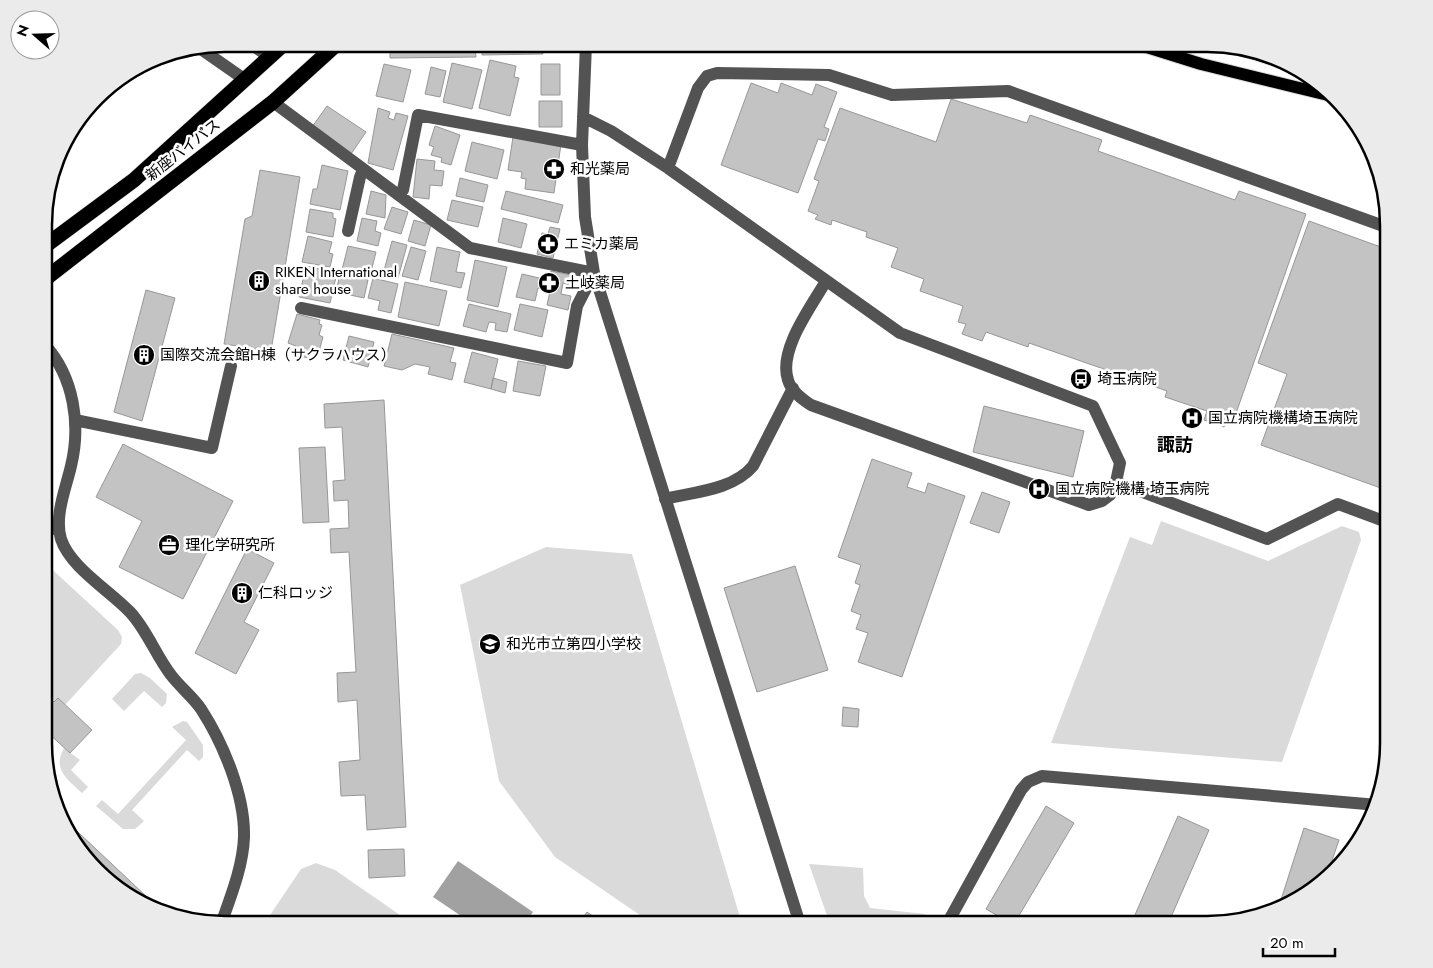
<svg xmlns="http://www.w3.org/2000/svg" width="1433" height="968" viewBox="0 0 1433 968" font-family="Jost,'Noto Sans JP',sans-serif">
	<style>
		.green { fill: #dadada }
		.water { fill: #a1a1a1 }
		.building { fill: #c3c3c3; stroke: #979797 }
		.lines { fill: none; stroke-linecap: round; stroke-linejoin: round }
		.major-casing { stroke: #dbdbdb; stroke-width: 14 }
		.highway-casing { stroke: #dbdbdb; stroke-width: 16 }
		.minor { stroke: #535353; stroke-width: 12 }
		.major { stroke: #000; stroke-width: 12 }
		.highway { stroke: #000; stroke-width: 15 }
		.labels { text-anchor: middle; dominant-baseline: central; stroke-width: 5; stroke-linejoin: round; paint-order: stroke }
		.street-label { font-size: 15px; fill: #000; stroke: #fff }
		.poi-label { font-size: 15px; fill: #000; stroke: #fff; text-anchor: start }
		.quarter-label { font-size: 18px; font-weight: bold; fill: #000; stroke: #fff }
		.rim { fill: none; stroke: #000; stroke-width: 2.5 }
	</style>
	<rect width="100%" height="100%" fill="#fff"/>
	<!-- green -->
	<path class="green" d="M 1161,521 L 1268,561 L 1342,526 L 1359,532 L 1361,540 L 1282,762 L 1051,743 L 1130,537 L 1152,545 Z
		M 546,547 L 632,554 L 742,924 L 653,924 L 555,857 L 499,781 L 460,585 Z
		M 45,563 L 118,630 L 122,637 L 121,644 L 65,705 L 58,698 L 54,702 L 45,694 Z
		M 141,673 L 150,678 L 167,694 L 166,703 L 162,707 L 144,691 L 124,711 L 112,699 L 135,674 Z
		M 183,721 L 187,722 L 203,745 L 203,757 L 199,761 L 187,750 L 132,810 L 144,821 L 135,829 L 123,829 L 96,806 L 102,800 L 118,814 L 186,740 L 172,727 Z
		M 64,748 L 80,760 L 71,770 L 88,787 L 82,793 C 67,779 52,769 64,748 Z
		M 316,863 L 335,870 L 413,924 L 264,924 L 301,869 Z
		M 809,864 L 863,868 L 864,896 L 870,908 L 925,914 L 928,924 L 830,924 Z"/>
	<!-- water -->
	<path class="water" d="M 458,861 L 533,912 L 524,924 L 473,924 L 433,897 Z"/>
	<!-- building -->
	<path class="building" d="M 482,44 L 543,44 L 543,54 L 482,55 Z
		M 608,44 L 634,44 L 634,52 L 608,52 Z
		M 675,44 L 698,44 L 698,45 L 677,50 Z
		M 808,44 L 854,44 L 856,46 L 811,48 Z
		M 981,44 L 1062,44 L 1061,48 L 994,48 Z
		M 475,49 L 476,57 L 390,58 L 390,50 Z
		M 490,60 L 516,66 L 514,77 L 519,78 L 510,116 L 479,108 Z
		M 452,63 L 482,70 L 472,109 L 443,102 Z
		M 384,64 L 411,70 L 403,102 L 376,96 Z
		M 541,64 L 560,64 L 560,95 L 541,95 Z
		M 431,67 L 446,71 L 440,97 L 425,94 Z
		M 751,83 L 778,93 L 781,83 L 812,95 L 816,84 L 837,92 L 824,127 L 829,129 L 825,141 L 818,139 L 798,193 L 721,165 Z
		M 951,99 L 1027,123 L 1030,115 L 1102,140 L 1098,151 L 1235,200 L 1239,191 L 1306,214 L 1234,419 L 1228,417 L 1224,427 L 1204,420 L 1207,411 L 1165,397 L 1167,391 L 1029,343 L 1028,347 L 986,332 L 982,341 L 962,334 L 966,324 L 958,322 L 963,306 L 920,291 L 924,279 L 891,267 L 898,248 L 866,237 L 867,232 L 832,220 L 831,225 L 815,219 L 818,215 L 808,211 L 819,181 L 814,179 L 840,108 L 936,142 Z
		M 539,101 L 562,101 L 562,127 L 539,127 Z
		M 327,106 L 366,132 L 351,154 L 312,127 Z
		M 378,108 L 390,112 L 388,118 L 394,120 L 396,113 L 408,116 L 393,170 L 368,163 Z
		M 435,126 L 460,135 L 451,165 L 441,162 L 442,158 L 431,155 L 434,147 L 429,145 Z
		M 513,137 L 561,144 L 554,193 L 525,189 L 526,179 L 521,178 L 522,172 L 508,170 Z
		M 472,142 L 504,150 L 497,179 L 465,171 Z
		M 417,159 L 435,161 L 434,170 L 444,171 L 442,186 L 430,185 L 429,199 L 413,197 Z
		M 322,165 L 348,171 L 340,210 L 310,204 L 313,189 L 317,189 Z
		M 260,170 L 300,177 L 271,351 L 224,344 L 245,219 L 252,216 Z
		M 460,178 L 488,185 L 484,202 L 456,196 Z
		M 371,191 L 386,195 L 385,218 L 366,214 Z
		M 506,191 L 563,205 L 558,223 L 501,209 Z
		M 452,200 L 483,207 L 478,227 L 447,220 Z
		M 392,207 L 408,212 L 401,234 L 384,229 Z
		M 310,209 L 333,213 L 333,218 L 336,219 L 333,237 L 306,232 Z
		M 362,218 L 377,221 L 375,231 L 381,233 L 378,246 L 357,241 Z
		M 503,218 L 527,224 L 521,248 L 498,242 Z
		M 414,220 L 431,225 L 425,246 L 408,241 Z
		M 1309,221 L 1389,250 L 1389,491 L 1261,445 L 1287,374 L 1258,363 Z
		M 550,227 L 560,229 L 553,258 L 537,254 L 542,233 L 548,234 Z
		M 308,236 L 332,242 L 329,253 L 333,254 L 330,267 L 302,262 Z
		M 392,241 L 407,245 L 398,278 L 383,274 Z
		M 348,246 L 376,252 L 370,276 L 342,270 Z
		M 411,247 L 426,251 L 418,280 L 402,276 Z
		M 437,247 L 460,252 L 456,272 L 465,273 L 461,288 L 430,281 Z
		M 475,260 L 507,267 L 498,307 L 467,300 Z
		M 306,266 L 337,273 L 330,303 L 299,297 Z
		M 551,271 L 571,275 L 569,285 L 563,283 L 561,294 L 571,296 L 568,310 L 547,305 L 550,291 L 538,288 L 535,301 L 516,297 L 522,274 L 548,280 Z
		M 340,274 L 368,280 L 364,298 L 336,292 Z
		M 373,278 L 398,284 L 391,313 L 378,310 L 380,301 L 368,298 Z
		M 405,282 L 447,291 L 439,326 L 398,317 Z
		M 146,290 L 175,298 L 142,421 L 114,412 Z
		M 469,304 L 511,314 L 507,332 L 495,330 L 496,323 L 489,322 L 486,332 L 463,326 Z
		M 520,304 L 548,310 L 542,337 L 514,330 Z
		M 297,314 L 320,320 L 319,324 L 322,325 L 319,335 L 323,337 L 318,355 L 310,352 L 308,358 L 293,354 L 296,346 L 288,343 Z
		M 392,334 L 454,348 L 450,362 L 456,363 L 452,380 L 428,374 L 430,367 L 415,364 L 402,370 L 384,366 Z
		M 349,336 L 374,342 L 368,367 L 343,360 Z
		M 472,352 L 498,359 L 491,389 L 464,382 Z
		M 518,361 L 546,366 L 540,396 L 513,391 Z
		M 493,378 L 507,382 L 505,393 L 491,389 Z
		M 384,400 L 406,827 L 367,830 L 365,795 L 341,796 L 339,762 L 360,760 L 357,700 L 338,702 L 337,673 L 356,672 L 349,552 L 331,553 L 330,529 L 349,528 L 348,500 L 334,501 L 333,481 L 345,480 L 342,427 L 325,428 L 324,404 Z
		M 984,406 L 1084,431 L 1073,477 L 973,452 Z
		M 123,444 L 233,501 L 183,599 L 119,567 L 142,521 L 96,497 Z
		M 325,447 L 329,522 L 303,523 L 299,448 Z
		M 872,459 L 912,473 L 907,487 L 925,493 L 928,483 L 965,496 L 902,677 L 858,662 L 868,633 L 856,629 L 861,615 L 851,611 L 860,585 L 855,583 L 861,565 L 838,557 Z
		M 982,492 L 1010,502 L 999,533 L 970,523 Z
		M 247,549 L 274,563 L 244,622 L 259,630 L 236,674 L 195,653 Z
		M 795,566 L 828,670 L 757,692 L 724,588 Z
		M 45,694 L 54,702 L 58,698 L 92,730 L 70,753 L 45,730 Z
		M 843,707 L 859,709 L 858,727 L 842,726 Z
		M 1046,806 L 1074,823 L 1014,924 L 1012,924 L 986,909 Z
		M 1178,816 L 1209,830 L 1168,924 L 1131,924 Z
		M 63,818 L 165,914 L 124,894 L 68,834 Z
		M 1304,828 L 1339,840 L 1328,872 L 1298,900 L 1279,906 Z
		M 404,849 L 405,876 L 369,878 L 368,850 Z
		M 587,912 L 604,924 L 579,924 Z"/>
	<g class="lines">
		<!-- major casing -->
		<g class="major-casing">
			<path id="major" d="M 1137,44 L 1201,64 L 1328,95
				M 1240,49 L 1291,65"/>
		</g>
		<!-- highway casing -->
		<g class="highway-casing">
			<path id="highway" d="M 45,246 L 134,180 L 284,44
				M 45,279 L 273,102 L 337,44"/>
		</g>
		<!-- minor -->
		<path class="minor" d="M 251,44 L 269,57
			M 586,44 L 582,145 L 585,217 L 594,273 L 800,924
			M 201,49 L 244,79
			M 273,102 L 470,248 L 594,273 L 577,306 L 567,363 L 301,308
			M 583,117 L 611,131 L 668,168 L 900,333 L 1093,406 L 1120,463 L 1116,482 L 1110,495 L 1102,501 L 1089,505 L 811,405 C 802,399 791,391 788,380 C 778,350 811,307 826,281
			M 668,168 L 698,88 L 707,76 L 717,73 L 829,75 L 892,95 L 1008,91 L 1389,228
			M 399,195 L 403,190 L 418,115 L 582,145
			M 348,231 L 360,177 L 363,170
			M 45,345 C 74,377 81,425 71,466 C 66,488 54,516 61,539 C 70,567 109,590 130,612 C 147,630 156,656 171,675 C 180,687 193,697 201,709 C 223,743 245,795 244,837 C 243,866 231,896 221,924
			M 75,420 L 212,448 L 231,366
			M 1116,482 L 1267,539 L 1338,504 L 1389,523
			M 665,499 C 694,492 733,490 753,466 L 793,388
			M 45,524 L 59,531
			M 947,924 L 1021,790 L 1028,782 L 1042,776 L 1378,805"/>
		<!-- major -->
		<use href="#major" class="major"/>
		<!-- highway -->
		<use href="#highway" class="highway"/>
	</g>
	<!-- icons -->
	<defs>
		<g id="pharmacy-disc" transform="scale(1.125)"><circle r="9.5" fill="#000" stroke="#fff"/><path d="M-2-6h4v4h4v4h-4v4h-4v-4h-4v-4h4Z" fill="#fff"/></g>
		<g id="building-disc" transform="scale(1.125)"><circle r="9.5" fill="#000" stroke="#fff"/><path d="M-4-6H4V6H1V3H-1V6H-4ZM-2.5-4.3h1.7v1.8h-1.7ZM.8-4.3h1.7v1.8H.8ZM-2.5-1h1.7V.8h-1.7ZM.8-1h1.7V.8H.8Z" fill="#fff"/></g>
		<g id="bus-disc" transform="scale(1.125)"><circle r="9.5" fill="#000" stroke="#fff"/><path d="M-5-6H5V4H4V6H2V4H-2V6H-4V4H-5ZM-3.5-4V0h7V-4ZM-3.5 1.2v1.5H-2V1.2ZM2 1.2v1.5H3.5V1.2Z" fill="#fff"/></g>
		<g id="hospital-disc" transform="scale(1.125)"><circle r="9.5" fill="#000" stroke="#fff"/><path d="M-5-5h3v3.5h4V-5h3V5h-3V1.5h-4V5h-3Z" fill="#fff"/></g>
		<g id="office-disc" transform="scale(1.125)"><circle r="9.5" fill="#000" stroke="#fff"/><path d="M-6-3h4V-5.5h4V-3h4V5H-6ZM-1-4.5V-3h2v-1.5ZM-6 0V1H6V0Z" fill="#fff"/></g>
		<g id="school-disc" transform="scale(1.125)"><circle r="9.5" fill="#000" stroke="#fff"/><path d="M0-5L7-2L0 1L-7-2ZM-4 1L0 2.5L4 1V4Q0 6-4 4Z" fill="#fff"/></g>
	</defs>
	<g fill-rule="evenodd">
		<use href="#pharmacy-disc" x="554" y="169"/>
		<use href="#pharmacy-disc" x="548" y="244"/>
		<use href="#building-disc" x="259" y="281"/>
		<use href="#pharmacy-disc" x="549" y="283"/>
		<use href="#building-disc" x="144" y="355"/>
		<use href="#bus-disc" x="1081" y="379"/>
		<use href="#hospital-disc" x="1192" y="418"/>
		<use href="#hospital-disc" x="1039" y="489"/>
		<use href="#office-disc" x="169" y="545"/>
		<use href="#building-disc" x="242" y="593"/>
		<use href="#school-disc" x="490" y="644"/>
	</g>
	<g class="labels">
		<!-- street labels -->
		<g class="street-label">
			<text transform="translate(183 150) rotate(-38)">新座バイパス</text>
		</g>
		<!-- poi labels -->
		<g class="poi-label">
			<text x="570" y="169">和光薬局</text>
			<text x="564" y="244">エミカ薬局</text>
			<text x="275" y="272">RIKEN International<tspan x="275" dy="17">share house</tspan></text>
			<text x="565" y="283">土岐薬局</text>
			<text x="160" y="355">国際交流会館H棟（サクラハウス）</text>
			<text x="1097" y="379">埼玉病院</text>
			<text x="1208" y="418">国立病院機構埼玉病院</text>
			<text x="1055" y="489">国立病院機構 埼玉病院</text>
			<text x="185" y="545">理化学研究所</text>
			<text x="258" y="593">仁科ロッジ</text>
			<text x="506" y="644">和光市立第四小学校</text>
		</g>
		<!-- quarter labels -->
		<g class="quarter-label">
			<text x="1175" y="445">諏訪</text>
		</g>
	</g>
	<!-- crop -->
	<path d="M0 0H1433V968H0ZM225 52H1207A173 173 0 0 1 1380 225V743A173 173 0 0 1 1207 916H225A173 173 0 0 1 52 743V225A173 173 0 0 1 225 52Z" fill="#ebebeb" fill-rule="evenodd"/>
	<path class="rim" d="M225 52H1207A173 173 0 0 1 1380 225V743A173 173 0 0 1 1207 916H225A173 173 0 0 1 52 743V225A173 173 0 0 1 225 52Z"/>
	<!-- north arrow -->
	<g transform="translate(35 35) rotate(290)"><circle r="24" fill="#ffffff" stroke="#999999"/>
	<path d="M0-4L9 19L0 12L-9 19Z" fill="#000000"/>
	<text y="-8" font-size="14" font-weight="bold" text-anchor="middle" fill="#000000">N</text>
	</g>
	<!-- scale -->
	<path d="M1263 948v8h72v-8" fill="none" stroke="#000000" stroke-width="2.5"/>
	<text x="1270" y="948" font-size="15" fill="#000000" stroke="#ffffff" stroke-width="4" paint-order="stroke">20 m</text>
</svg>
